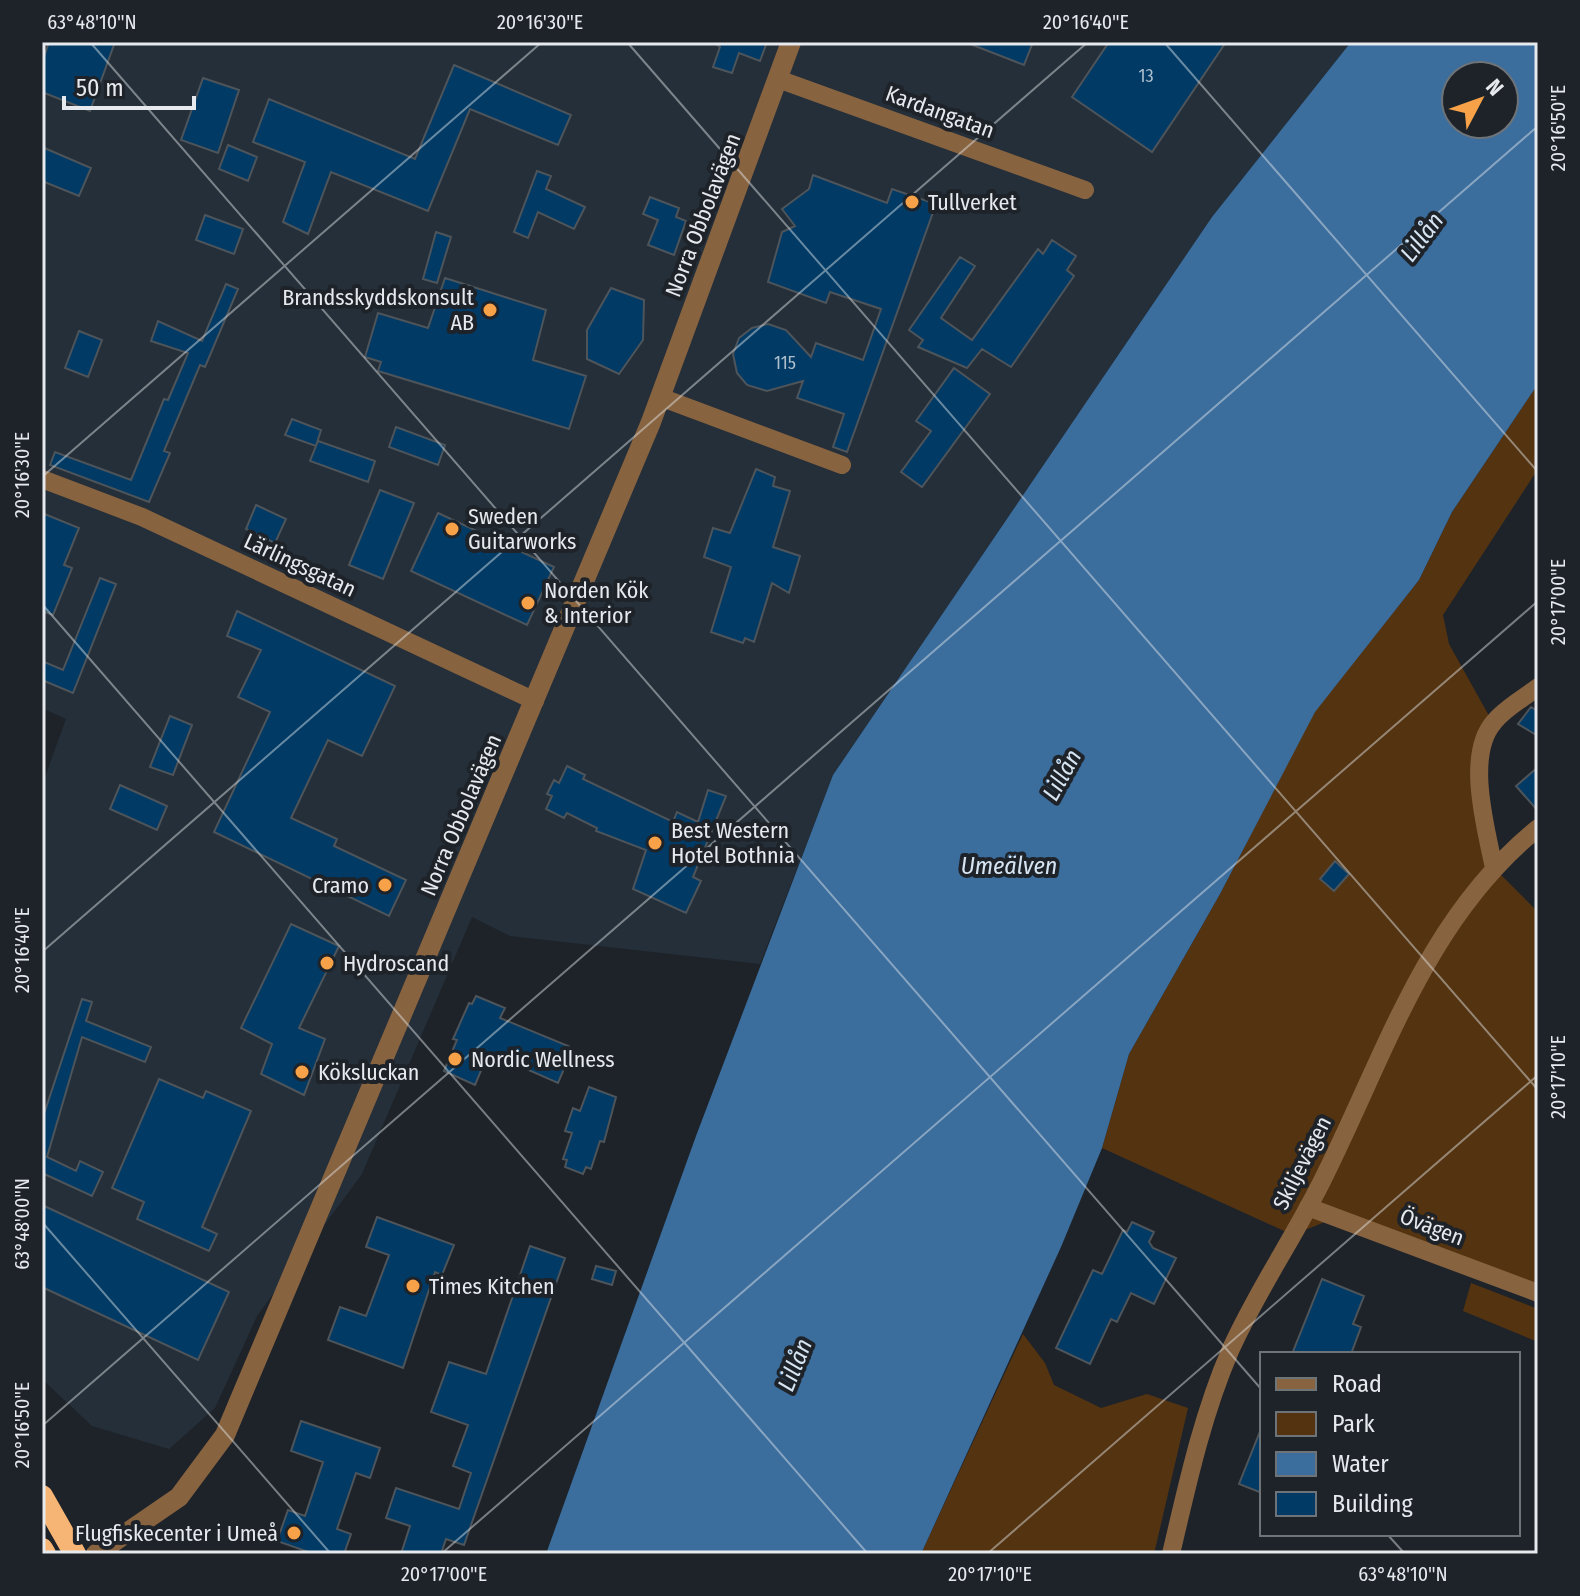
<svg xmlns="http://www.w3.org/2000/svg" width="1580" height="1596" viewBox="0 0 1580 1596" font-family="'Fira Sans Condensed',sans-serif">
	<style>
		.built { fill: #252f39 }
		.green { fill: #543311 }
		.water { fill: #3b6d9d; fill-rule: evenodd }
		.building { fill: #013a65; stroke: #4d545a; stroke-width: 2 }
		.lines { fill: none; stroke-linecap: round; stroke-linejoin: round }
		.minor { stroke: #886340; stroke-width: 18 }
		.tertiary { stroke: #886340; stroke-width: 20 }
		.trunk { stroke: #f7b575; stroke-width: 22 }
		.ticks { fill: none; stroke: #e6eaee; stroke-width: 2; stroke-opacity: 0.45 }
		.poi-dot { fill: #f7a248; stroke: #1e2329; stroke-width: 3 }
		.labels { text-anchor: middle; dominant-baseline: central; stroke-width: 8; stroke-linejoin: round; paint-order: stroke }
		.number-label { font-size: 18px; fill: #adbecc }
		.street-label { font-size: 22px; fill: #e6eaee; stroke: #1e2329 }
		.poi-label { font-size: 22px; fill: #e6eaee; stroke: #1e2329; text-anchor: start }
		.water-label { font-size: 24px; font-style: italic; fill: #d7e5f3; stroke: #1e2329 }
		.neatline { fill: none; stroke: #e6eaee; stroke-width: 3 }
		.ticks-label { font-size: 20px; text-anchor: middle; fill: #e6eaee }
	</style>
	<rect width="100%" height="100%" fill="#1e2329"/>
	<!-- built -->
	<path class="built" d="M 42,42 L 1351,42 L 1212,217 L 833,775 L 760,964 L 510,936 L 472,917 L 362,1174 L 257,1316 L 215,1408 L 169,1449 L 92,1426 L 42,1379 L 42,785 L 66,719 L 42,708 Z"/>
	<!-- green -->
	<path class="green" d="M 1538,384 L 1538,469 L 1443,615 L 1449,644 L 1493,723 L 1479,755 L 1494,868 L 1538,912 L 1538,1293 L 1337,1217 L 1293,1235 L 1102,1148 L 1129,1054 L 1220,894 L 1314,712 L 1419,580 L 1452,512 Z
		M 1471,1283 L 1538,1309 L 1538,1342 L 1463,1311 Z
		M 1023,1334 L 1045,1363 L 1054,1385 L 1101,1408 L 1147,1394 L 1188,1408 L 1154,1554 L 921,1554 Z"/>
	<!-- water -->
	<path class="water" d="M 1351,42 L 1538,42 L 1538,384 L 1452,512 L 1419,580 L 1315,712 L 1220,894 L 1129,1054 L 1102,1148 L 1061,1247 L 921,1554 L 546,1554 L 696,1136 L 833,775 L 1212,217 ZM 1456,76 L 1504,76 L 1504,124 L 1456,124 Z"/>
	<!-- building -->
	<path class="building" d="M 49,42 L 115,42 L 90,111 L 42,92 L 42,63 Z
		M 713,42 L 767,42 L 760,61 L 739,53 L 732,73 L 713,67 L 720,47 Z
		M 965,42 L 1033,42 L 1024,65 Z
		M 1109,42 L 1226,42 L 1152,152 L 1072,97 Z
		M 454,65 L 571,115 L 558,145 L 470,109 L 428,211 L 331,172 L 308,234 L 283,222 L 305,162 L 253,142 L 269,99 L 415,159 Z
		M 203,78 L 239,90 L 218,153 L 181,140 Z
		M 228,145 L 257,157 L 248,181 L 219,169 Z
		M 42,147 L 91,168 L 79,196 L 42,181 Z
		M 537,171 L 551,176 L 546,189 L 585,207 L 574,229 L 538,212 L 528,238 L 514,232 Z
		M 813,175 L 887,203 L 892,189 L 936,204 L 847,452 L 833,447 L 844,414 L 797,398 L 803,381 L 767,391 L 747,385 L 737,373 L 733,354 L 739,338 L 752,328 L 768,324 L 786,330 L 811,357 L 816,343 L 863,360 L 881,309 L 830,292 L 826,303 L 768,282 L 782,232 L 795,226 L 782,209 L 809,189 Z
		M 650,197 L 679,208 L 676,217 L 686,221 L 674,255 L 648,245 L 658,220 L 643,214 Z
		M 205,215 L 243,229 L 234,254 L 196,240 Z
		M 436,232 L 451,237 L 437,283 L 423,279 Z
		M 1052,240 L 1076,256 L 1067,270 L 1074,276 L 1011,367 L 982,349 L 967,368 L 918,347 L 923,340 L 909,330 L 960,257 L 975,266 L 941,318 L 972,340 L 1038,249 L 1043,254 Z
		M 445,278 L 546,310 L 533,360 L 586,376 L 569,429 L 378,371 L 381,362 L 365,357 L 378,313 L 428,328 Z
		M 226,284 L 238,289 L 205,367 L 200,365 L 164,451 L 170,453 L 149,502 L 50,465 L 55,452 L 131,480 L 164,399 L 168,400 L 188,353 L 151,341 L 158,321 L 202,341 Z
		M 611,288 L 644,300 L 643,340 L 619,374 L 587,359 L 587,330 Z
		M 79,331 L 102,340 L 88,377 L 65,368 Z
		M 954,368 L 990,394 L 922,487 L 901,472 L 931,431 L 916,421 Z
		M 292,419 L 321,430 L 316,446 L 285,435 Z
		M 396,427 L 445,445 L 438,465 L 389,447 Z
		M 318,441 L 375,461 L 368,482 L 310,461 Z
		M 756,469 L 775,477 L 773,486 L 790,491 L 773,547 L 800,556 L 789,593 L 772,583 L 754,642 L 745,638 L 743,643 L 711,632 L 731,567 L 704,557 L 713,528 L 730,533 Z
		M 380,490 L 414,503 L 383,579 L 349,565 Z
		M 256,505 L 286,519 L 275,543 L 246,529 Z
		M 42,513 L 79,528 L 64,565 L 72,568 L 53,615 L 42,611 Z
		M 438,513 L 554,567 L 527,625 L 411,571 Z
		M 100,578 L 116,584 L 73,693 L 42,680 L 42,661 L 63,670 Z
		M 237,611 L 395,686 L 362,756 L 328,740 L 291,818 L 337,839 L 334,846 L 406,880 L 389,916 L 214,832 L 270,712 L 238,697 L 261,650 L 227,636 Z
		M 1531,707 L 1538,711 L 1538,736 L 1518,724 Z
		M 170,716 L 192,725 L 173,775 L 150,767 Z
		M 567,766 L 585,775 L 583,779 L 673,822 L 677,812 L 698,822 L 708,790 L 726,796 L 693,877 L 701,881 L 686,913 L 633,889 L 646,850 L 596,831 L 597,828 L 567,813 L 564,818 L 546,809 L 552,796 L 547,794 L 554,780 L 559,783 Z
		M 1538,767 L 1538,811 L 1516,786 Z
		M 120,785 L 167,806 L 157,830 L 110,809 Z
		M 1335,861 L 1349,874 L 1334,891 L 1320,879 Z
		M 291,924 L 339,946 L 299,1028 L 325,1039 L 304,1095 L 261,1074 L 272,1044 L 241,1028 Z
		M 476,996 L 505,1008 L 500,1018 L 573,1048 L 558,1083 L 497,1056 L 493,1065 L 485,1061 L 475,1085 L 444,1071 L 457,1040 L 453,1039 L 469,1003 L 472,1004 Z
		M 82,999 L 92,1002 L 86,1021 L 151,1047 L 145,1062 L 82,1037 L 47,1157 L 76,1171 L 80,1161 L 103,1172 L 92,1196 L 42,1173 L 42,1120 Z
		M 159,1079 L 203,1098 L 206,1091 L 251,1111 L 202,1227 L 217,1234 L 209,1251 L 137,1219 L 144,1202 L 112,1188 Z
		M 589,1087 L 616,1097 L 604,1142 L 600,1141 L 591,1169 L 586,1167 L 583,1174 L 565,1167 L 567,1160 L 563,1159 L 572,1133 L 565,1131 L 573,1108 L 580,1111 Z
		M 42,1205 L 229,1292 L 198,1360 L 42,1287 Z
		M 377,1217 L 454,1245 L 442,1275 L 435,1272 L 403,1368 L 328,1340 L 340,1307 L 366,1316 L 389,1255 L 366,1247 Z
		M 1132,1222 L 1154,1232 L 1149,1242 L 1153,1248 L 1176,1258 L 1154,1304 L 1131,1293 L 1117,1322 L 1111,1319 L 1090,1364 L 1056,1348 L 1093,1270 L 1102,1274 L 1123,1230 L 1127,1232 Z
		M 530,1246 L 565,1258 L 464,1545 L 446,1539 L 441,1554 L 401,1554 L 410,1526 L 386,1518 L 396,1488 L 459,1509 L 471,1473 L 453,1466 L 468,1425 L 431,1412 L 449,1362 L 486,1374 Z
		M 596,1266 L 616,1271 L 612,1285 L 592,1279 Z
		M 1322,1279 L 1364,1296 L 1353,1324 L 1361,1327 L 1351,1354 L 1292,1354 Z
		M 301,1421 L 380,1448 L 370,1478 L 356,1473 L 337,1529 L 351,1534 L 344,1554 L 314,1554 L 277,1541 L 288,1510 L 305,1516 L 323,1462 L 291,1451 Z
		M 1261,1429 L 1262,1429 L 1262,1493 L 1239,1484 Z"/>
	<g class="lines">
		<!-- minor -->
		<path class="minor" d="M 778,79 L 1085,190
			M 660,397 L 842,465
			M 42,479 L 142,517 L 535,701
			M 1494,868 C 1486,828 1465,755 1494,722 C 1505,708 1524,698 1538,687
			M 1308,1207 L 1538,1293
			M 1171,1554 C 1187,1486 1202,1416 1230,1351 C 1257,1290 1296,1235 1325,1175 C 1387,1050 1427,918 1538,828"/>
		<!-- tertiary -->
		<path class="tertiary" d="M 96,1554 L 179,1497 L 225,1435 L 651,422 L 791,42"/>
		<!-- trunk -->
		<path class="trunk" d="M 42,1496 L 75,1554
			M 42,1549 L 45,1554"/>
	</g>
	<!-- ticks -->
	<path class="ticks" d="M 90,42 L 1262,1390M 627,42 L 1538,1090M 1164,42 L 1538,472M 42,477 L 542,42M 42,604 L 868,1554M 42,952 L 1088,42M 42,1222 L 331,1554M 42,1426 L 1538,126M 1387,1534 L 1405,1554M 441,1554 L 1538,601M 987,1554 L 1538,1075M 1533,1554 L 1538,1550"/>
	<!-- markers -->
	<g class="poi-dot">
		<circle cx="912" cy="202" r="8"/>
		<circle cx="490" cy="310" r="8"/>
		<circle cx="452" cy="529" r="8"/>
		<circle cx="528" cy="603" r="8"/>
		<circle cx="655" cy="843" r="8"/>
		<circle cx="385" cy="885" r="8"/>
		<circle cx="327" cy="963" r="8"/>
		<circle cx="455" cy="1059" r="8"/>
		<circle cx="302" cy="1072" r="8"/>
		<circle cx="413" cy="1286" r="8"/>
		<circle cx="294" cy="1533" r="8"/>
	</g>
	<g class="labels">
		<!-- number labels -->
		<g class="number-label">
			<text x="1146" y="76">13</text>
			<text x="785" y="363">115</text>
		</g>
		<!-- street labels -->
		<g class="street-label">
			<text transform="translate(940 112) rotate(20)">Kardangatan</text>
			<text transform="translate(703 215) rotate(-69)">Norra Obbolavägen</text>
			<text transform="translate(300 565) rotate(25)">Lärlingsgatan</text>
			<text transform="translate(461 815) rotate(-67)">Norra Obbolavägen</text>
			<text transform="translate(1302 1163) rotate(-63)">Skiljevägen</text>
			<text transform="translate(1432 1227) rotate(21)">Övägen</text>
		</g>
		<!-- poi labels -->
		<g class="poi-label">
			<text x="928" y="202">Tullverket</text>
			<text x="474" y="297" text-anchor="end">Brandsskyddskonsult<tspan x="474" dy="25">AB</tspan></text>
			<text x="468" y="516">Sweden<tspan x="468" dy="25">Guitarworks</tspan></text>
			<text x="544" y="590">Norden Kök<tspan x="544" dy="25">&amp; Interior</tspan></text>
			<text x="671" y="830">Best Western<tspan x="671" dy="25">Hotel Bothnia</tspan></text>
			<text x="369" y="885" text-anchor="end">Cramo</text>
			<text x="343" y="963">Hydroscand</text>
			<text x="471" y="1059">Nordic Wellness</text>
			<text x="318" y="1072">Köksluckan</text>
			<text x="429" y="1286">Times Kitchen</text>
			<text x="278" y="1533" text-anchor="end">Flugfiskecenter i Umeå</text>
		</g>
		<!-- water labels -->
		<g class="water-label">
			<text transform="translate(1422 237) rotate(-53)">Lillån</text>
			<text transform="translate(1062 775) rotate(-61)">Lillån</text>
			<text x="1009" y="866">Umeälven</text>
			<text transform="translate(795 1365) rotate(-68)">Lillån</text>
		</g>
	</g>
	<!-- border -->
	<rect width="1580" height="1596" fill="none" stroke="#1e2329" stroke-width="88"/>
	<!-- legend -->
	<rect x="1260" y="1352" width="260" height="184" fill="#1e2329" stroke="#6e7378" stroke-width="2"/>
	<rect x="1276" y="1378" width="40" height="12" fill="#886340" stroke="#6e7378" stroke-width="2"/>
	<text x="1332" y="1392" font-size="24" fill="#e6eaee">Road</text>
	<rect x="1276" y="1412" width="40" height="24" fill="#543311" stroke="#6e7378" stroke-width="2"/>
	<text x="1332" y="1432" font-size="24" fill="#e6eaee">Park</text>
	<rect x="1276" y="1452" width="40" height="24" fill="#3b6d9d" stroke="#6e7378" stroke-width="2"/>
	<text x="1332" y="1472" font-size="24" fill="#e6eaee">Water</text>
	<rect x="1276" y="1492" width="40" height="24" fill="#013a65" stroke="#6e7378" stroke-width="2"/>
	<text x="1332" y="1512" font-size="24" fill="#e6eaee">Building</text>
	<!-- north arrow -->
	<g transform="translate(1480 100) rotate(49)"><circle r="38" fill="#1e2329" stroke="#6e7378" stroke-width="2"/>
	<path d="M0-6L14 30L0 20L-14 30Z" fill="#f7a248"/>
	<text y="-12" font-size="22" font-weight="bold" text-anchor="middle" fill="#e6eaee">N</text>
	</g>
	<!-- scale -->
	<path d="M64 96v12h130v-12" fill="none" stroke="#e6eaee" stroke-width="4"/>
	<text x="76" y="96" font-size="24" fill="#e6eaee" stroke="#1e2329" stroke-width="6" paint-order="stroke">50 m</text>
	<rect x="44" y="44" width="1492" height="1508" class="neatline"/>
	<g class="ticks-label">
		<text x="92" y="29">63°48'10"N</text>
		<text x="540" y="29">20°16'30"E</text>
		<text x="1086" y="29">20°16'40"E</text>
		<text transform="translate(1558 128) rotate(-90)" y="7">20°16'50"E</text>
		<text transform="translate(22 475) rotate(-90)" y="7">20°16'30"E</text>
		<text transform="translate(1558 602) rotate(-90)" y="7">20°17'00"E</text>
		<text transform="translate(22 950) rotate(-90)" y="7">20°16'40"E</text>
		<text transform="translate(1558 1077) rotate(-90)" y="7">20°17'10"E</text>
		<text transform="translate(22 1224) rotate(-90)" y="7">63°48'00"N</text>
		<text transform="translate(22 1425) rotate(-90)" y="7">20°16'50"E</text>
		<text x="444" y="1581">20°17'00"E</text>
		<text x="990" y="1581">20°17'10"E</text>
		<text x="1403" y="1581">63°48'10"N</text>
	</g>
</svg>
